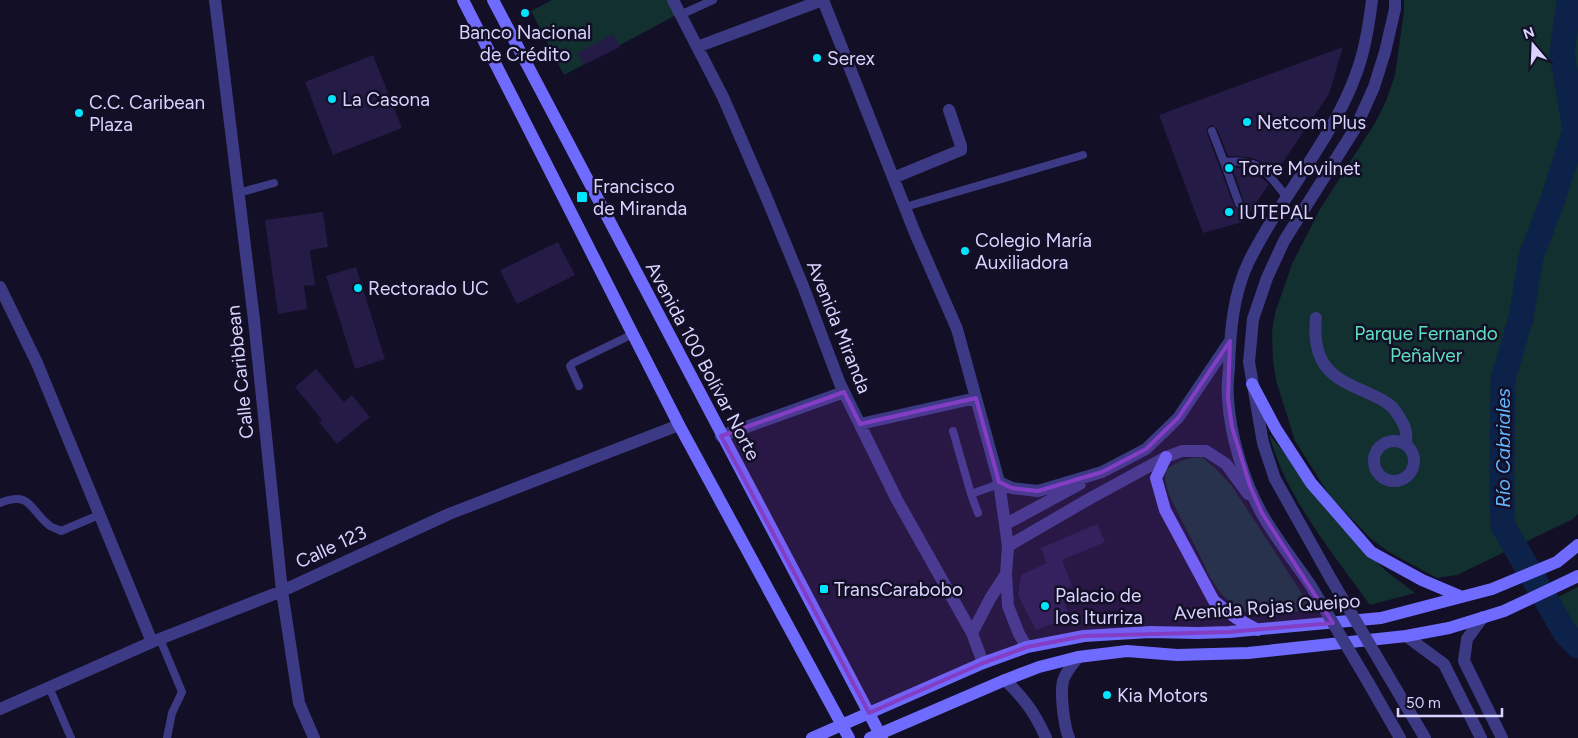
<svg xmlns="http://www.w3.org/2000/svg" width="1578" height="738" viewBox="0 0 1578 738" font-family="Figtree,sans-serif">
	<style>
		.green { fill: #12302f }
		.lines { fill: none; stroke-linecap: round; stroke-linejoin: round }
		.river { stroke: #0c2248; stroke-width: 25 }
		.building { fill: #241b47 }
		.lane { stroke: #3d3a85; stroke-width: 8 }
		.street { stroke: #3d3a85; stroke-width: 12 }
		.secondary { stroke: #6f6bff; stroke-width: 12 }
		.street-bridge { stroke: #3d3a85; stroke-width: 12 }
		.marked { fill: #843dc5; fill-opacity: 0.2; stroke: #843dc5; stroke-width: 4; stroke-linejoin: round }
		.poi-dot { fill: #00e5ff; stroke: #130f26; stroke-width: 2 }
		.labels { text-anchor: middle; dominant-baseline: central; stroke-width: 5; stroke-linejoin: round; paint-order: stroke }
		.poi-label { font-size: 19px; fill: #d9d4ff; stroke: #130f26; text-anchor: start }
		.street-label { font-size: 19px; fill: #d9d4ff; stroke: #130f26 }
		.park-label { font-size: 19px; fill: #5fe0c0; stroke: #130f26 }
		.water-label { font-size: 20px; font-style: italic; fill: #62b6ff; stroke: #130f26 }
	</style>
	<rect width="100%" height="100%" fill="#130f26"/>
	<!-- green -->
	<path class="green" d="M 552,0 L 669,0 L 676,15 L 564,75 L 531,11 Z
		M 1404,0 L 1578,0 L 1578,514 L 1573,519 L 1457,575 L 1437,578 L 1389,552 L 1370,538 L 1330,496 L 1295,441 L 1276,380 L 1273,360 L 1272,332 L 1275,313 L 1292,264 L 1320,209 L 1375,123 L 1386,101 L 1395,75 L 1404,11 Z
		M 1269,434 L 1364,550 L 1386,571 L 1415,593 L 1370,605 C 1332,552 1286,498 1269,434 Z
		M 1202,457 L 1217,470 L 1232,486 L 1310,606 C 1277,622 1240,621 1217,588 C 1209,578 1205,565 1199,554 C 1189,534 1179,515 1169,495 L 1165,480 L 1166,470 C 1178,460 1187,458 1202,457 Z
		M 1578,587 L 1578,647 L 1556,622 L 1544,604 Z"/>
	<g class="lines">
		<!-- river -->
		<path class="river" d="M 1569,0 L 1562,54 L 1575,130 L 1553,199 L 1531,257 L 1521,318 L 1503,379 L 1502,488 L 1503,526 L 1566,634 L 1578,646"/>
	</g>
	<!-- building -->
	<path class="building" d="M 613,34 L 620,47 L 584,65 L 577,53 Z
		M 1343,47 L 1329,94 L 1275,174 L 1264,164 L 1256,159 L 1247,157 L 1228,156 L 1217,129 L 1212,125 L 1207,128 L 1207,133 L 1235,208 L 1241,209 L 1245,205 L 1232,167 L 1252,170 L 1269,184 L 1243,222 L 1203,233 L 1159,115 Z
		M 373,55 L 402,128 L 333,155 L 305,82 Z
		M 323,212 L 328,247 L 310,250 L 315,285 L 304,286 L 307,309 L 278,314 L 265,220 Z
		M 558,242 L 575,275 L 517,304 L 500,270 Z
		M 356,267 L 385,359 L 355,369 L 326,276 Z
		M 316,369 L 344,402 L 352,395 L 370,417 L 337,444 L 319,422 L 322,420 L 295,387 Z
		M 1097,524 L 1105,542 L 1062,560 L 1072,586 L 1060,592 L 1070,617 L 1036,630 L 1018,595 L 1021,575 L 1047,563 L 1041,548 Z"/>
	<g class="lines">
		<!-- lane -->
		<path class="lane" d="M 680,15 L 713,0
			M 1212,131 L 1224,162 C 1261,159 1264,170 1287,197
			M 1224,162 L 1239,204
			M 238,193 L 274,183
			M 905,207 L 1083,155
			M 579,386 L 570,366 L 573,363 L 633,334
			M 953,431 L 971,494 L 999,484
			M 971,494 L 978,513
			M 0,503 C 31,490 30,511 50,526 C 53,528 58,529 61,531 L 99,515
			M 160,639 L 182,692 L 172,713 L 167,738
			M 49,687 L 71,738"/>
		<!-- street -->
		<path class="street" d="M 215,0 L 254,320 L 282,591 L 299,703 L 314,738
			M 673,0 L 723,97 L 765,194 L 803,286 L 840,384 L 897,500 L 972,633 L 983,663
			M 823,0 L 915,233 L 957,329 L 999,482 L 1008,546 L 1006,574 L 1008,606 L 1019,634 L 1027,647
			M 697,47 L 823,0
			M 893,178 L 961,150 L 961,146 L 949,110
			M 0,287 L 37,363 L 152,642
			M 1316,318 C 1314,338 1316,360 1333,374 C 1350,389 1374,392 1391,406 C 1395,409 1397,414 1400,418 C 1406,427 1407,434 1406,444
			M 860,424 L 976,398
			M 721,436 L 844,392
			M1374 461a20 20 0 1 1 40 0a20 20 0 1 1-40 0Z
			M 999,482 L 1012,488 L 1038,491 L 1102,472 L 1146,449 L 1178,418 L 1230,341
			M 1006,524 L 1080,484
			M 1008,546 L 1089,499 L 1166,457 L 1182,451 L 1206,451 L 1226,464 L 1248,494
			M 1331,579 L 1275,479 L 1263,443 L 1249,362 L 1253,319 L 1267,278 L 1284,241 L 1356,127 L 1374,87 L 1385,52 L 1395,9 L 1395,0
			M 1311,586 C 1295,562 1276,539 1262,514 C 1244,482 1230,435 1228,398 C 1227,388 1228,378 1229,368 C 1230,332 1233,294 1249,261 C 1262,235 1278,210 1294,186 C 1316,151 1342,114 1356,74 C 1365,51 1369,25 1372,0
			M 1483,617 L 1467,639 L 1464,661 L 1502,738
			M 972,633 L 991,597 L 1006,574
			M 1406,636 L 1444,664 L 1481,738
			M 1386,672 L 1425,738
			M 1005,680 C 1024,698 1035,713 1046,738
			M 1368,682 L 1400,738
			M 0,709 L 152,642 L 282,591 L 449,514 L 679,425
			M 1069,738 C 1064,726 1060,694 1063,681 C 1065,673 1073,664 1078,657"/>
		<!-- secondary -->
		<path class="secondary" d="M 463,0 L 679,425 L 849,738
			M 493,0 L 882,738
			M 1252,384 L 1276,429 L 1311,483 L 1371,552 L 1422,580 L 1462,597
			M 1166,457 L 1156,478 L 1165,510 L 1214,601 L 1236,618 L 1258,630
			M 812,738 L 983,663 L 1027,647 L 1084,636 L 1150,632 L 1198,633 L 1229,632 L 1381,618 L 1492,589 L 1557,562 L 1578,545
			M 870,738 L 1005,680 L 1039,667 L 1078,657 L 1127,651 L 1177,655 L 1248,653 L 1406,636 L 1449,628 L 1504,611 L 1578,576"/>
		<!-- street-bridge -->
		<path class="street-bridge" d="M 1331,579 L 1386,672
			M 1311,586 L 1368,682"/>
	</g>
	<!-- marked area -->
	<path class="marked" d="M 1230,341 L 1228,398 L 1232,427 L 1250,486 L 1262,513 L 1333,623 L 1229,632 L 1084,636 L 1027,647 L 983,663 L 869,713 L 721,436 L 844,392 L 860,424 L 976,398 L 999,482 L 1012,488 L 1038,491 L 1102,472 L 1146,449 L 1178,418 Z"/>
	<!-- markers -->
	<g class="poi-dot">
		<circle cx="525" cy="13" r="5"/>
		<circle cx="817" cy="58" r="5"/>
		<circle cx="332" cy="99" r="5"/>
		<circle cx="79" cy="113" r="5"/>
		<circle cx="1247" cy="122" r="5"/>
		<circle cx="1229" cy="168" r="5"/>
		<rect x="576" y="191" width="12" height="12" rx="2.5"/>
		<circle cx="1229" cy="212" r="5"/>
		<circle cx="965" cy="251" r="5"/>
		<circle cx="358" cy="288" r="5"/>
		<rect x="819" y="584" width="10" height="10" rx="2.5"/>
		<circle cx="1045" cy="606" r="5"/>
		<circle cx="1107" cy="695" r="5"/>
	</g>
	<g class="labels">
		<!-- poi labels -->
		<g class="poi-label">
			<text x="525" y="32" text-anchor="middle">Banco Nacional<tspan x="525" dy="22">de Crédito</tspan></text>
			<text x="827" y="58">Serex</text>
			<text x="342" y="99">La Casona</text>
			<text x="89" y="102">C.C. Caribean<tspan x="89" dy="22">Plaza</tspan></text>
			<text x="1257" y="122">Netcom Plus</text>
			<text x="1239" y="168">Torre Movilnet</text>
			<text x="593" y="186">Francisco<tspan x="593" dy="22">de Miranda</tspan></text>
			<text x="1239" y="212">IUTEPAL</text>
			<text x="975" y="240">Colegio María<tspan x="975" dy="22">Auxiliadora</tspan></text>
			<text x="368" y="288">Rectorado UC</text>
			<text x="834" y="589">TransCarabobo</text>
			<text x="1055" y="595">Palacio de<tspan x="1055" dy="22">los Iturriza</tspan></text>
			<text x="1117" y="695">Kia Motors</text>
		</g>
		<!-- street labels -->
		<g class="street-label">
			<text transform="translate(839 327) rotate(68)">Avenida Miranda</text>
			<text transform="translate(703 361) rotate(62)">Avenida 100 Bolívar Norte</text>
			<text transform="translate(240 372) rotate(-96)">Calle Caribbean</text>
			<text transform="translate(331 547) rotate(-25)">Calle 123</text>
			<text transform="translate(1267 607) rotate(-4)">Avenida Rojas Queipo</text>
		</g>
		<!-- park labels -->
		<g class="park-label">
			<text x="1426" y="333">Parque Fernando<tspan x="1426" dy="22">Peñalver</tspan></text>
		</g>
		<!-- water labels -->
		<g class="water-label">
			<text transform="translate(1503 448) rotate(-90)">Río Cabriales</text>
		</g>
	</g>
	<!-- north arrow -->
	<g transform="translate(1533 45) rotate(341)" stroke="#130f26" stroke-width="4" paint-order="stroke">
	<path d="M0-4L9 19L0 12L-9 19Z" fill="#d9d4ff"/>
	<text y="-8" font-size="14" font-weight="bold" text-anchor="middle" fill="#d9d4ff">N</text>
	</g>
	<!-- scale -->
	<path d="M1398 708v8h104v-8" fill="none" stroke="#d9d4ff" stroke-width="2.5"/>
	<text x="1406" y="708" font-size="15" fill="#d9d4ff" stroke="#130f26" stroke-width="4" paint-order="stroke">50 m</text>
</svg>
